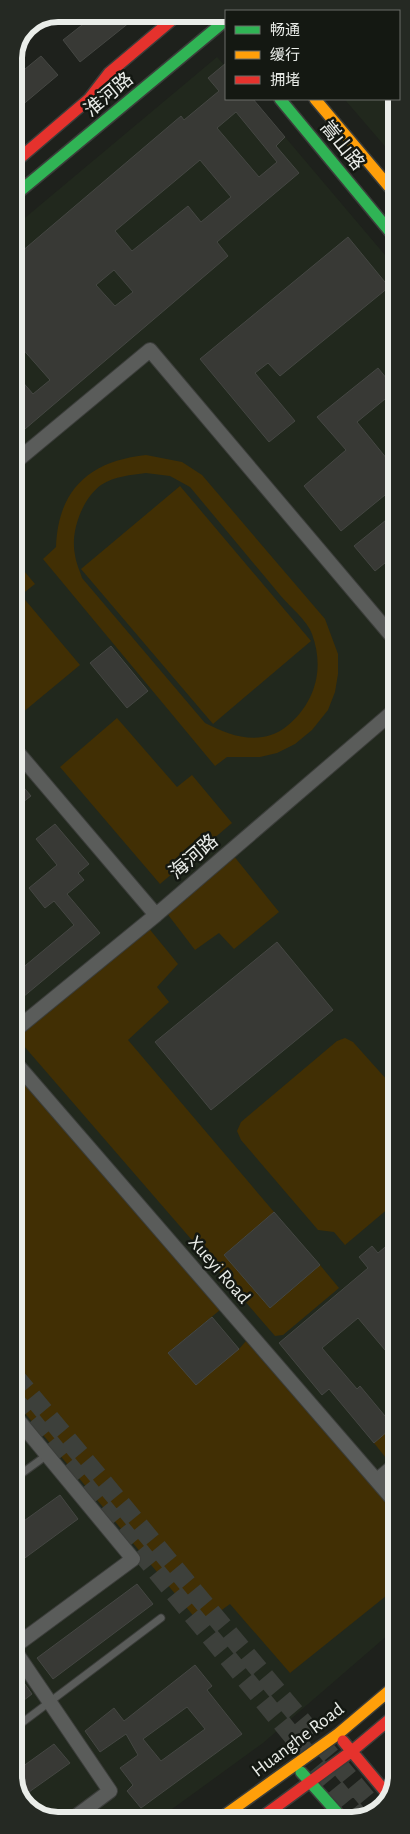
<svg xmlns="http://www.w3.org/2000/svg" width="410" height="1834" viewBox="0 0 410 1834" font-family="'Alegreya Sans','Noto Sans SC',sans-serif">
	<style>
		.built { fill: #21281d }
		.green { fill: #412f04; fill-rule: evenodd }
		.building { fill: #383935; stroke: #454743; fill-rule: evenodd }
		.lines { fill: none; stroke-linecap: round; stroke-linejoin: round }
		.secondary-tunnel { stroke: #3d403b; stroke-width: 19; stroke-dasharray: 19 9; stroke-linecap: butt }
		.lane-casing { stroke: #3b3d3a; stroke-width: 9 }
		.street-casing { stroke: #3b3d3a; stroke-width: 16 }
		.fast-casing { stroke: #3b3d3a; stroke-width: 14 }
		.slow-casing { stroke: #3b3d3a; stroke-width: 14 }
		.jam-casing { stroke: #3b3d3a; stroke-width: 14 }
		.lane { stroke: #5a5c5a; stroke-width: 7 }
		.street { stroke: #5a5c5a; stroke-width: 14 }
		.fast { stroke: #30b455; stroke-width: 11 }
		.slow { stroke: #ff9f0a; stroke-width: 11 }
		.jam { stroke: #e5322d; stroke-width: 11 }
		.labels { text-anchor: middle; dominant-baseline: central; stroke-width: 5; stroke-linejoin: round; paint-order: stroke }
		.street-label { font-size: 19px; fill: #eaede9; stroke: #141812 }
		.rim { fill: none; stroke: #eaede9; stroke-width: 6 }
	</style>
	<rect width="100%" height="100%" fill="#1e211c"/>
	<!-- built -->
	<path class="built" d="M 217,57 L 226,67 L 226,99 L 253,99 L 396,268 L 396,1628 L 263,1743 L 157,1820 L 53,1820 L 27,1807 L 15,1784 L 14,227 Z
		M 348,99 L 395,99 L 395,158 L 346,101 Z"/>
	<!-- green -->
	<path class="green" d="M 146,455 L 182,462 L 202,475 L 325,619 L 338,654 L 338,674 L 335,692 L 328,710 L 312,730 L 295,744 L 277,753 L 260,757 L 227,757 L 215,766 L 43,559 L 56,547 C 58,489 90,461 146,455 ZM 146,473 L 170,476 L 190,487 C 220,523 250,559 280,595 C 290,607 307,620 312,634 C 325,669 315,703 287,726 C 261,747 230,736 205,723 L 82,578 C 80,571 76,563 75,555 C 70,532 82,499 101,485 C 115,476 131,475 146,473 Z
		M 180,486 L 311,641 L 213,724 L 81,569 Z
		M 14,559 L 35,584 L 21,595 L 80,665 L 16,718 L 14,716 Z
		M 117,718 L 177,787 L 192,775 L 232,823 L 160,884 L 60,767 Z
		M 233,855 L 279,912 L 234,949 L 219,933 L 195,950 L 166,912 Z
		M 147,926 L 178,964 L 157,987 L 169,1002 L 128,1040 L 274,1212 L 224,1255 L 270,1308 L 320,1265 L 339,1288 L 283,1335 L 275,1336 L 17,1038 Z
		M 345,1038 L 353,1042 L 396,1090 L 396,1202 L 345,1245 L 334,1232 L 318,1230 L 241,1140 L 237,1131 L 241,1122 L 337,1041 Z
		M 14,1066 L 220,1310 L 168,1353 L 239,1349 L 246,1341 L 396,1514 L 396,1588 L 290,1673 L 230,1604 L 201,1625 L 14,1400 Z
		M 396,1424 L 396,1458 L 390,1463 L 374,1443 Z"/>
	<!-- building -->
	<path class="building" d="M 96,14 L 140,14 L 80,62 L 63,40 Z
		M 41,56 L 58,75 L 14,112 L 14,78 Z
		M 226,63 L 226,99 L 253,99 L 285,137 L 276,146 L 299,173 L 217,242 L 228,256 L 25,429 L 14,415 L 14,372 L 33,394 L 50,380 L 20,346 L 14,352 L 14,258 L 181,116 L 184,120 L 219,91 L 208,78 ZM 236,112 L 277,162 L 259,177 L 217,128 ZM 200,160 L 231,197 L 201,222 L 188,206 L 132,251 L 115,231 ZM 114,270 L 133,292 L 115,306 L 96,285 Z
		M 348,237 L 389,287 L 280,376 L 268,363 L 255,373 L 295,421 L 269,442 L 200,359 Z
		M 378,368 L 396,390 L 357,422 L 396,470 L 396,486 L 341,531 L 304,486 L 346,450 L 317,417 Z
		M 396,512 L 396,554 L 375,571 L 354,546 Z
		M 111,646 L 148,691 L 127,708 L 90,663 Z
		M 14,776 L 31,796 L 14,809 Z
		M 55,824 L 89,864 L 78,873 L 84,880 L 67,894 L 100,933 L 23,997 L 14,986 L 14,975 L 74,925 L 54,901 L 45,908 L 29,888 L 57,865 L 36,839 Z
		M 277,942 L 333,1010 L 211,1110 L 155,1042 Z
		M 274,1212 L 320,1265 L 270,1308 L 224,1255 Z
		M 396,1238 L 396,1363 L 358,1318 L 322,1348 L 357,1389 L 360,1386 L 385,1416 L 396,1406 L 396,1424 L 374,1443 L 329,1389 L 322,1395 L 279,1343 L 368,1268 L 359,1257 L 372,1246 L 378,1253 Z
		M 212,1317 L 239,1349 L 196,1385 L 168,1353 Z
		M 60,1495 L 78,1519 L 14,1566 L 14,1528 Z
		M 137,1584 L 153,1604 L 53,1679 L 37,1658 Z
		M 195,1665 L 212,1686 L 207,1690 L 242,1734 L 141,1808 L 127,1791 L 133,1785 L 120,1768 L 138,1755 L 126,1734 L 100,1752 L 85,1731 L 114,1708 L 124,1721 ZM 187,1707 L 205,1729 L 161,1761 L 143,1739 Z
		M 15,1670 L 32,1694 L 15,1707 Z
		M 54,1744 L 70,1763 L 22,1797 L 15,1784 L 15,1772 Z"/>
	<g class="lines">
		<!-- secondary-tunnel -->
		<path class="secondary-tunnel" d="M 14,1375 L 376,1810
			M 14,1399 L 361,1819"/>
		<!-- lane casing -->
		<g class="lane-casing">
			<path id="lane" d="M 14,1479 L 47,1455
				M 15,1728 L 161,1618"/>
		</g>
		<!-- street casing -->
		<g class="street-casing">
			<path id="street" d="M 14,463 L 150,350 L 396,641
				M 14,748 L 156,915
				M 14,1031 L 156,915 L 396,709
				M 14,1061 L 396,1503
				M 14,1415 L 133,1559 L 15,1646
				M 377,1480 L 396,1464
				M 15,1651 L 110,1791 L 71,1820"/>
		</g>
		<!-- fast casing -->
		<g class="fast-casing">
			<path id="fast" d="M 280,99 L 396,239
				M 14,196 L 226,20
				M 301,1772 L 343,1819"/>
		</g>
		<!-- slow casing -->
		<g class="slow-casing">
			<path id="slow" d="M 315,99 L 396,195
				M 218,1820 L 338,1734 L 396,1685"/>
		</g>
		<!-- jam casing -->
		<g class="jam-casing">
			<path id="jam" d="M 14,163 L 89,99 L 109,73 L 179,14
				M 343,1741 L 389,1796
				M 258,1820 L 352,1751 L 396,1714"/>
		</g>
		<!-- lane -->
		<use href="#lane" class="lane"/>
		<!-- street -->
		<use href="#street" class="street"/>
		<!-- fast -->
		<use href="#fast" class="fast"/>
		<!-- slow -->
		<use href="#slow" class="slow"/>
		<!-- jam -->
		<use href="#jam" class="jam"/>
	</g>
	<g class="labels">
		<!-- street labels -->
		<g class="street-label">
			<text transform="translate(109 95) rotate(-40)">淮河路</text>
			<text transform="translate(342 146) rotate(51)">嵩山路</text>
			<text transform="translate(194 857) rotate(-41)">海河路</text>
			<text transform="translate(219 1270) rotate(49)">Xueyi Road</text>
			<text transform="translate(298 1740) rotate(-37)">Huanghe Road</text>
		</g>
	</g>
	<!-- crop -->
	<path d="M0 0H410V1834H0ZM58 22H352A36 36 0 0 1 388 58V1776A36 36 0 0 1 352 1812H58A36 36 0 0 1 22 1776V58A36 36 0 0 1 58 22Z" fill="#252923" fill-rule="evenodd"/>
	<path class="rim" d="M58 22H352A36 36 0 0 1 388 58V1776A36 36 0 0 1 352 1812H58A36 36 0 0 1 22 1776V58A36 36 0 0 1 58 22Z"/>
	<!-- legend -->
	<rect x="225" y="10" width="175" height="90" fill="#141812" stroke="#6a6d68"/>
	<rect x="235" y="26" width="25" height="8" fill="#30b455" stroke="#6a6d68"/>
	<text x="270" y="35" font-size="15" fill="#eaede9">畅通</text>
	<rect x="235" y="51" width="25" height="8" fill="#ff9f0a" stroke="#6a6d68"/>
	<text x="270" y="60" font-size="15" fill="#eaede9">缓行</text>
	<rect x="235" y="76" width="25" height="8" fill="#e5322d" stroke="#6a6d68"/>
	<text x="270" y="85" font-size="15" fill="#eaede9">拥堵</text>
</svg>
